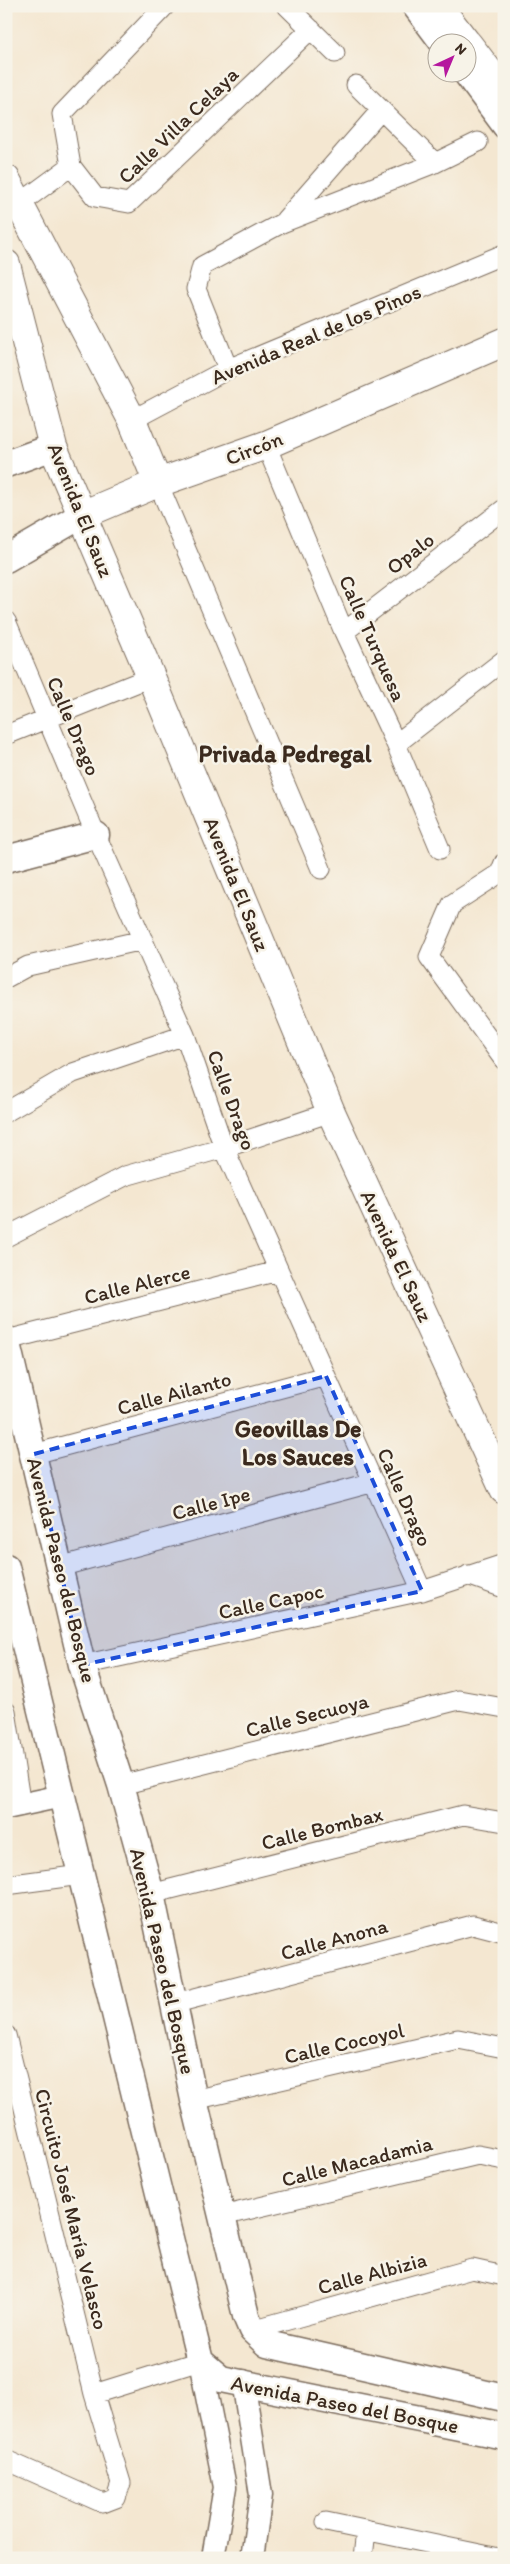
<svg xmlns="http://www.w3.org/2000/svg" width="510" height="2564" viewBox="0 0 510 2564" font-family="Itim,sans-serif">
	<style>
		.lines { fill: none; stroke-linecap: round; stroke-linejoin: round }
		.minor-casing { stroke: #7c6c5d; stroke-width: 21 }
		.tertiary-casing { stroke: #7c6c5d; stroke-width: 25 }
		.secondary-casing { stroke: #7c6c5d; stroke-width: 29 }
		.primary-casing { stroke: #7c6c5d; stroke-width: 30 }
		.minor { stroke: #fff; stroke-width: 19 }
		.tertiary { stroke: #fff; stroke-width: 22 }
		.secondary { stroke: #fff; stroke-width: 26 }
		.primary { stroke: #fff; stroke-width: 28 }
		.marked { fill: #1d4ed8; fill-opacity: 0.2; stroke: #1d4ed8; stroke-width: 4; stroke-dasharray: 10 6; stroke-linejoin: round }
		.labels { text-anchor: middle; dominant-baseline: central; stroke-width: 5; stroke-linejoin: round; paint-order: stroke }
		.street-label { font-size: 21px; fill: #3b2a1e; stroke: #f7f3e8 }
		.quarter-label { font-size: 24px; font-weight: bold; fill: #3b2a1e; stroke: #f7f3e8 }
	</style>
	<rect width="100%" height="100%" fill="#f7f3e8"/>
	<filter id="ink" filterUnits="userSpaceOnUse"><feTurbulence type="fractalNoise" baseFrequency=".02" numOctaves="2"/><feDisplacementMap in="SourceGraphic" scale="10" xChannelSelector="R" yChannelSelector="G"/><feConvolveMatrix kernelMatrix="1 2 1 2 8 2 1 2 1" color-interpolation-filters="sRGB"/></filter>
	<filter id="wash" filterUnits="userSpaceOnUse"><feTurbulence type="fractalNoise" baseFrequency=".0096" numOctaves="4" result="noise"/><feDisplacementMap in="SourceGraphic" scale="20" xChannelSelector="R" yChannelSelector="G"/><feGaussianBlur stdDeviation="1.12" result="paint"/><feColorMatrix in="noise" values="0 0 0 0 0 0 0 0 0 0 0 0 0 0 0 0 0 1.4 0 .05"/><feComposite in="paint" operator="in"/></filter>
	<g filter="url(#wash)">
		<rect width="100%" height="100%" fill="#f4e7d1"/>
	</g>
	<g filter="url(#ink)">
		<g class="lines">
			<!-- minor casing -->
			<g class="minor-casing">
				<path id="minor" d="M 165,6 L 62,114 L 71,166 L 95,197 L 129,203 L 311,29
					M 287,6 L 335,53
					M 356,85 L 435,163
					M 18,205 L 71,166
					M 285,220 L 381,110
					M 228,369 L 196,289 L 202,266 L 282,223 L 435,163 L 478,142
					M 132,420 L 228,369 L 504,254
					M 266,445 L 344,632 L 396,744 L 440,849
					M 158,483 L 321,869
					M 6,621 L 96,835 L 185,1035 L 224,1148 L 422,1591
					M 344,632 L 504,509
					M 6,735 L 151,677
					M 396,744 L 504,660
					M 504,863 L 500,873 L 452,904 L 429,957 L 504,1060
					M 6,978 L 28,966 L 143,940
					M 6,1112 L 73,1073 L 185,1035
					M 6,1237 L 125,1176 L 224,1148 L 331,1112
					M 7,1340 L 278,1271
					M 34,1454 L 326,1376
					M 59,1567 L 374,1482
					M 468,1575 L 504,1588
					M 82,1665 L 422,1591 L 504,1564
					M 6,1711 L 21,1806
					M 121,1785 L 459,1700 L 504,1708
					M 6,1885 L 81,1875
					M 151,1894 L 463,1815 L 504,1822
					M 176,2003 L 473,1925 L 504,1933
					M 6,2035 L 94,2394 L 121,2483 L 116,2498 L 103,2503 L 6,2460
					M 194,2100 L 458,2039 L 504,2048
					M 222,2216 L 478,2155 L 504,2160
					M 252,2330 L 472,2269 L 504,2276
					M 94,2394 L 200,2361
					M 326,2522 L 499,2558
					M 363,2558 L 366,2530"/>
			</g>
			<!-- tertiary casing -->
			<g class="tertiary-casing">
				<path id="tertiary" d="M 413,6 L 440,42
					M 463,72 L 504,127
					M 6,1808 L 62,1796
					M 200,2361 L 225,2487 L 213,2558
					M 243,2381 L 261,2495 L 252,2558"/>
			</g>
			<!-- secondary casing -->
			<g class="secondary-casing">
				<path id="secondary" d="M 6,464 L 53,447
					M 6,559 L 82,515
					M 6,859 L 96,835
					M 6,1339 L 82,1665 L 121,1785 L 151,1894 L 194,2100 L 246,2316 L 252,2330 L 267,2344 L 504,2398
					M 6,1567 L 200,2361 L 221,2379 L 504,2436"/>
			</g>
			<!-- primary casing -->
			<g class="primary-casing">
				<path id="primary" d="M 438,6 L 466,42
					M 468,44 L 504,91
					M 6,179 L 132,420 L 158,483
					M 6,264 L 53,447 L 151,677 L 331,1112 L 504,1490
					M 82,515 L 158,483 L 266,445 L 504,342"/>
			</g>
			<!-- minor -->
			<use href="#minor" class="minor"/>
			<!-- tertiary -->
			<use href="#tertiary" class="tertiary"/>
			<!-- secondary -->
			<use href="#secondary" class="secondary"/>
			<!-- primary -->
			<use href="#primary" class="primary"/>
		</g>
	</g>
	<!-- marked area -->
	<path class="marked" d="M 326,1376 L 422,1591 L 82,1665 L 34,1454 Z"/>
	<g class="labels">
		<!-- street labels -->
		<g class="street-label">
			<text transform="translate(178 125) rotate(-44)">Calle Villa Celaya</text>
			<text transform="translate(316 334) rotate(-23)">Avenida Real de los Pinos</text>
			<text transform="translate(254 448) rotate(-21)">Circón</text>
			<text transform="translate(81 510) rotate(68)">Avenida El Sauz</text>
			<text transform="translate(410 553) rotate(-38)">Opalo</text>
			<text transform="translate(373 638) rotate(66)">Calle Turquesa</text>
			<text transform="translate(74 726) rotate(67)">Calle Drago</text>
			<text transform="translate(237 884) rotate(68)">Avenida El Sauz</text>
			<text transform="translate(232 1100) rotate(70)">Calle Drago</text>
			<text transform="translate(397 1256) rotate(65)">Avenida El Sauz</text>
			<text transform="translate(137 1284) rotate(-14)">Calle Alerce</text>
			<text transform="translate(174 1393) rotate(-15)">Calle Ailanto</text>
			<text transform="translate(405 1497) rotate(66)">Calle Drago</text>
			<text transform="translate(211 1503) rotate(-15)">Calle Ipe</text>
			<text transform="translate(62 1570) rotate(76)">Avenida Paseo del Bosque</text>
			<text transform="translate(271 1601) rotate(-12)">Calle Capoc</text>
			<text transform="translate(307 1715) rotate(-14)">Calle Secuoya</text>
			<text transform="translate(322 1828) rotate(-14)">Calle Bombax</text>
			<text transform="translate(334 1939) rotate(-15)">Calle Anona</text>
			<text transform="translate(163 1961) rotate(77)">Avenida Paseo del Bosque</text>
			<text transform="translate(344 2043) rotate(-13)">Calle Cocoyol</text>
			<text transform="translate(357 2161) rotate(-14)">Calle Macadamia</text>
			<text transform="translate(72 2209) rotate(76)">Circuito José María Velasco</text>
			<text transform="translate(372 2273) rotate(-15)">Calle Albizia</text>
			<text transform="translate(345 2404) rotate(11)">Avenida Paseo del Bosque</text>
		</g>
		<!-- quarter labels -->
		<g class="quarter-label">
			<text x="285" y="753">Privada Pedregal</text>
			<text x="298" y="1428">Geovillas De<tspan x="298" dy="28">Los Sauces</tspan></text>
		</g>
	</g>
	<!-- margin -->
	<rect width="510" height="2564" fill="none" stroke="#f7f3e8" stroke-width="25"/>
	<!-- north arrow -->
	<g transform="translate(452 58) rotate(44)"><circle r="24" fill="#f7f3e8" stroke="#aca397"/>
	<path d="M0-4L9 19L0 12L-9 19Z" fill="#b5179e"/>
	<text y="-8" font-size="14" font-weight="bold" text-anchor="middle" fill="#3b2a1e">N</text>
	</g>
</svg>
